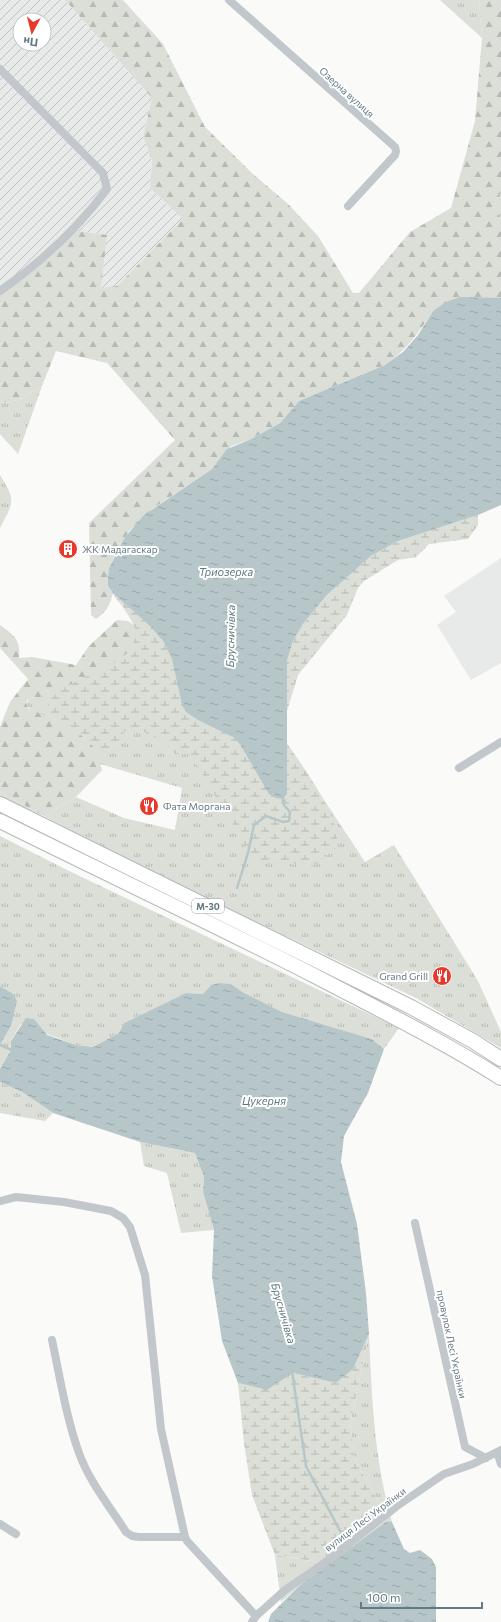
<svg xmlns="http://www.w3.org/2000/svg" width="501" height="1622" viewBox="0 0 501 1622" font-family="Commissioner,sans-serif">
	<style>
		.built { fill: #e8eae9 }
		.industrial { fill: url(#industrial-furrows); fill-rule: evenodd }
		.grass { fill: url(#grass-tufts) }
		.forest { fill: url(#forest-firs) }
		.wetland { fill: url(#wetland-marsh) }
		.water { fill: url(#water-ripples) }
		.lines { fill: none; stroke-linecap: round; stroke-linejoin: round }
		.stream { stroke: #b7c7c9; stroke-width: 2.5 }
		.trunk-casing { stroke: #b4babd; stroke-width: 16 }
		.minor { stroke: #c1c7ca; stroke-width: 8 }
		.trunk { stroke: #fff; stroke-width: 14 }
		.labels { text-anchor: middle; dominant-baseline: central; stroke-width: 4; stroke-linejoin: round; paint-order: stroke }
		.shield { fill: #fff; stroke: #92a2a8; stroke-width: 1 }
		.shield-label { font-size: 9px; font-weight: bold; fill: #647a83 }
		.street-label { font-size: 10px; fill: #647a83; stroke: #fff }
		.poi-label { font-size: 10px; fill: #647a83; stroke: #fff; text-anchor: start }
		.water-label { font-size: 11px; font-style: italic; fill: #5f797c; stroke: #fff }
	</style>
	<defs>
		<pattern id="industrial-furrows" width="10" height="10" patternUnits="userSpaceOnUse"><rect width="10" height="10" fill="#e8eae9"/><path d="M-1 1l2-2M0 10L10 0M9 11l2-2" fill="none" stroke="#c0c3c2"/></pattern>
		<pattern id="grass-tufts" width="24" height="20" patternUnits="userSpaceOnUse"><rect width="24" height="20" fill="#dbdfd7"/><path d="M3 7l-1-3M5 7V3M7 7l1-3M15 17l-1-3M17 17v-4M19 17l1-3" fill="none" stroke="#b5bab4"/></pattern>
		<pattern id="forest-firs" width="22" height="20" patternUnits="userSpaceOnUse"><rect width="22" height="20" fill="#dbdfd7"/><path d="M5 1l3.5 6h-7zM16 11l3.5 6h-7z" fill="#b5bab4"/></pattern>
		<pattern id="wetland-marsh" width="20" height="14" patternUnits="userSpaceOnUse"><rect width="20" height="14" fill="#dbdfd7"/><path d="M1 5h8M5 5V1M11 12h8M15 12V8" fill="none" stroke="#b5bab4"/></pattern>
		<pattern id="water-ripples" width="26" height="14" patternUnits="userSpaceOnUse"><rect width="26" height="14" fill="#b7c7c9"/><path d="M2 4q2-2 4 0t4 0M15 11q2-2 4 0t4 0" fill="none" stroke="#98a7a9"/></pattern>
	</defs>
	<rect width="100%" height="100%" fill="#fafaf8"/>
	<!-- built -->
	<path class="built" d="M 501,558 L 501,663 L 471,680 L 437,625 L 456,612 L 444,596 Z"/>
	<!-- industrial -->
	<path class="industrial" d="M 0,0 L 65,0 L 152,98 L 143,137 L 152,160 L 150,188 L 183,219 L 117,286 L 101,289 L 106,235 L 79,231 L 0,291 ZM 20,20 L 44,20 L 44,44 L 20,44 Z"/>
	<!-- grass -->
	<path class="grass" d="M 440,0 L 479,0 L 482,38 Z
		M 501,192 L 501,218 L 494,209 L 497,199 Z
		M 42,386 L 18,454 L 0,434 L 0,403 L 19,400 Z
		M 0,475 C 16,501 14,501 0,528 Z
		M 119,600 L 286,784 L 286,742 L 365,862 L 394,845 L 478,981 L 501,1032 L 501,1048 L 416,998 L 108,851 L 44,816 L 0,797 L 0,792 L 44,816 L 76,797 L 124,818 L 175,830 L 182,788 L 100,764 L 95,750 L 78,733 L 31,710 L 26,705 L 29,698 L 50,695 L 135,631 L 134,625 Z
		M 0,836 L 69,871 L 399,1028 L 384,1049 L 372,1039 L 282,1012 L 222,983 L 210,986 L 203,994 L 186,993 L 124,1023 L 119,1033 L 93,1047 L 76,1045 L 21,1024 L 11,1040 L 11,1050 L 0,1069 L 0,1045 L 11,1026 L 12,993 L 0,986 Z
		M 0,1082 L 22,1092 L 53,1113 L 45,1121 L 0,1113 Z
		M 140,1142 L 195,1153 L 204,1177 L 203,1192 L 214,1230 L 181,1233 L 167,1173 L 144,1166 Z
		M 369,1334 C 372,1399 374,1458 392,1522 L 387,1521 L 300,1585 L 281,1602 L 275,1555 L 312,1561 L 377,1499 L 356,1462 L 350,1424 Z"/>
	<!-- forest -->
	<path class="forest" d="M 65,0 L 123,0 L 163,44 L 205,127 L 253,174 L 288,204 L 318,236 L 353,293 L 359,293 L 410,232 L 451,208 L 475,121 L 482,38 L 479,0 L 501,0 L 501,192 L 497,199 L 494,209 L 501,218 L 501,298 L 433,311 C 419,332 406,351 385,365 L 299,401 L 280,423 L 249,440 L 231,446 L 212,469 L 152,509 L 129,531 L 116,553 L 109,568 L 108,586 L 113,593 C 110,606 106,612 96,619 L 91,615 L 89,523 L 175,440 L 107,363 L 56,351 L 42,386 L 19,400 L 0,403 L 0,291 L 75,226 L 79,231 L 107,235 L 101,288 L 117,286 L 183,219 L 150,188 L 152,160 L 143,137 L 152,98 Z
		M 117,620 L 128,621 L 134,625 C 136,633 136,642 131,649 C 120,663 68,690 51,695 C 44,697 36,697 29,698 L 26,702 L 28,708 C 48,718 83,730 95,749 C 98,755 100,764 102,770 L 76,797 L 44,816 L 0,792 L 0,727 L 10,702 L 28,679 L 0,648 L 0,625 C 14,635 21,640 19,658 L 32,657 L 76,665 L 89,646 Z"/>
	<!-- wetland -->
	<path class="wetland" d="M 478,515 L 478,525 L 468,539 L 429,544 L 416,557 L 398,560 L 364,581 L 358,588 L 347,615 L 298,675 L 287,711 L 287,661 L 293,641 L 303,624 L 327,595 L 371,556 L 398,541 Z
		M 110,579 L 283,760 L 286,742 C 299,761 349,828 335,849 L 312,866 L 259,861 L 254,859 L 236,832 L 228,811 L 217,799 L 191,755 L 187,754 L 175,754 L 165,743 L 135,727 C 122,726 120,743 114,752 L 106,755 C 93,749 90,741 79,734 C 67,726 49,721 48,704 C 62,674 140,671 135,630 C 134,616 120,605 113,594 C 111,590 111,583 110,579 Z
		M 369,1334 L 350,1424 L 356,1462 L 377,1499 L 372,1515 L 312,1561 L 275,1555 L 252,1495 L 244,1443 L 238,1383 L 267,1390 L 293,1373 L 336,1383 L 353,1369 Z"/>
	<!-- water -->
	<path class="water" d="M 460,297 L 501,298 L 501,505 L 478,515 L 398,541 L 371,556 L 327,595 L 303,624 L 293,641 L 287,661 L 287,794 L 283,799 L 276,798 L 269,794 L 240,744 L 233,737 L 198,720 L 186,712 L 182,705 L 172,659 L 164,642 L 150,626 L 113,593 L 108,586 L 108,577 L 109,568 L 125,537 L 144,515 L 212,469 L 227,449 L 249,440 L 280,423 L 299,401 L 306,398 L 385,365 L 403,352 L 418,335 L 433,311 L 446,302 Z
		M 219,983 L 231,984 L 242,992 L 282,1012 L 372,1039 L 384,1049 L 368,1093 L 344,1136 L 341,1162 L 357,1224 L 366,1293 L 369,1334 L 353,1369 L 336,1383 L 293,1373 L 267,1390 L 238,1383 L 222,1341 L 212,1276 L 214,1230 L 203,1192 L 204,1177 L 195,1153 L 140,1142 L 53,1113 L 22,1092 L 0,1082 L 0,1069 L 11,1050 L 11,1041 L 26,1018 L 34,1019 L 47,1035 L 76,1045 L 93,1047 L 119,1033 L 124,1023 L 186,993 L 203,994 L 211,985 Z
		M 0,986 L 12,993 L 17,1001 L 11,1026 L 0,1045 Z
		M 387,1521 L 392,1522 L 404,1549 L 410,1553 L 420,1550 L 432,1559 L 436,1567 L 436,1622 L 268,1622 L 271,1614 L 300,1585 Z"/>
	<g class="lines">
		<!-- stream -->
		<path class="stream" d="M 237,888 L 248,853 L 254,825 L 266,816 L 283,822 L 289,821 L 290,812 L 284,805 L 282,796
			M 0,1045 L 14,1051
			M 292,1371 L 306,1466 L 351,1552"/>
		<!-- trunk casing -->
		<g class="trunk-casing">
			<path id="trunk" d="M 0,804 L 411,1007 L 473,1041 L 501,1059
				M 0,821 C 105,873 211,923 315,976 C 378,1009 441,1040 501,1078"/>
		</g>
		<!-- minor -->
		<path class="minor" d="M 229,0 L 395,147 L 396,151 L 395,155 L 348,206
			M 0,69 L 103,173 L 107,189 C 78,228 40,263 0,291
			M 459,768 L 501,742
			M 0,1201 L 16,1197 L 64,1202 L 111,1211 L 123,1218 L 130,1227 L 145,1275 L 161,1429 L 185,1537 L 187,1541 L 256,1616
			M 415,1223 L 465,1447 L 486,1458
			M 52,1340 C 60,1377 66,1417 79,1453 C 89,1481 110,1507 126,1532 L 132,1536 L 139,1537 L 185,1537
			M 497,1452 L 501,1464
			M 0,1524 L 16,1534
			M 252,1622 L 256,1616 L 285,1590 L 323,1564 L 397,1506 L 444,1474 L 473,1464 L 501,1450"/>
		<!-- trunk -->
		<use href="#trunk" class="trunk"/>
	</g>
	<!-- icons -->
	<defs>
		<g id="building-disc" transform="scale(1)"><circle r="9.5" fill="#e6382b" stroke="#fff"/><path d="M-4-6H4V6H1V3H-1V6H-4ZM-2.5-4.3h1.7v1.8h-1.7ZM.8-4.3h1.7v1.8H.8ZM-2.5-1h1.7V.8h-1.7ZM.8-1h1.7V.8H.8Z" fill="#fff"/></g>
		<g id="restaurant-disc" transform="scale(1)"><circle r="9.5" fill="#e6382b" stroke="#fff"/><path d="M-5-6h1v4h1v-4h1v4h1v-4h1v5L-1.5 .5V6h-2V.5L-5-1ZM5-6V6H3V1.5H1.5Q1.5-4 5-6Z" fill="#fff"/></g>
	</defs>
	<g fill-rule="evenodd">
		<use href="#building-disc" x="68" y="549"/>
		<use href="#restaurant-disc" x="149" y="806"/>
		<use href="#restaurant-disc" x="442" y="976"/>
	</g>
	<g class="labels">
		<!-- shield labels -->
		<rect class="shield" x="192" y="899" width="32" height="14" rx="3"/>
		<g class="shield-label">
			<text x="208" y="906">М-30</text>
		</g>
		<!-- street labels -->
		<g class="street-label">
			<text transform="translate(347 92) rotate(42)">Озерна вулиця</text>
			<text transform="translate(452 1344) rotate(78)">провулок Лесі Українки</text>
			<text transform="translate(365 1519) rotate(-37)">вулиця Лесі Українки</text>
		</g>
		<!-- poi labels -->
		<g class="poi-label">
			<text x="82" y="549">ЖК Мадагаскар</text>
			<text x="163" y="806">Фата Моргана</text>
			<text x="428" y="976" text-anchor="end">Grand Grill</text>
		</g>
		<!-- water labels -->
		<g class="water-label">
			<text x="226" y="571">Триозерка</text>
			<text transform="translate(230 636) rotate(-89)">Брусничівка</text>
			<text x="264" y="1100">Цукерня</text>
			<text transform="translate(284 1313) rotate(74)">Брусничівка</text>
		</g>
	</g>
	<!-- north arrow -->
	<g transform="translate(32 32) rotate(187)"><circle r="19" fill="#ffffff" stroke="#c1cacd"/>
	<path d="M0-3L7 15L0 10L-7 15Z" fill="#e6382b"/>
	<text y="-6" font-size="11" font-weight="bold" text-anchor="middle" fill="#647a83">Пн</text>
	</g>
	<!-- scale -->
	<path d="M361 1602v6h121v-6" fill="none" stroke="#647a83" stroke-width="2"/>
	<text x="367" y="1602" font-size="12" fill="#647a83" stroke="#ffffff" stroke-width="3" paint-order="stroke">100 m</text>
</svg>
